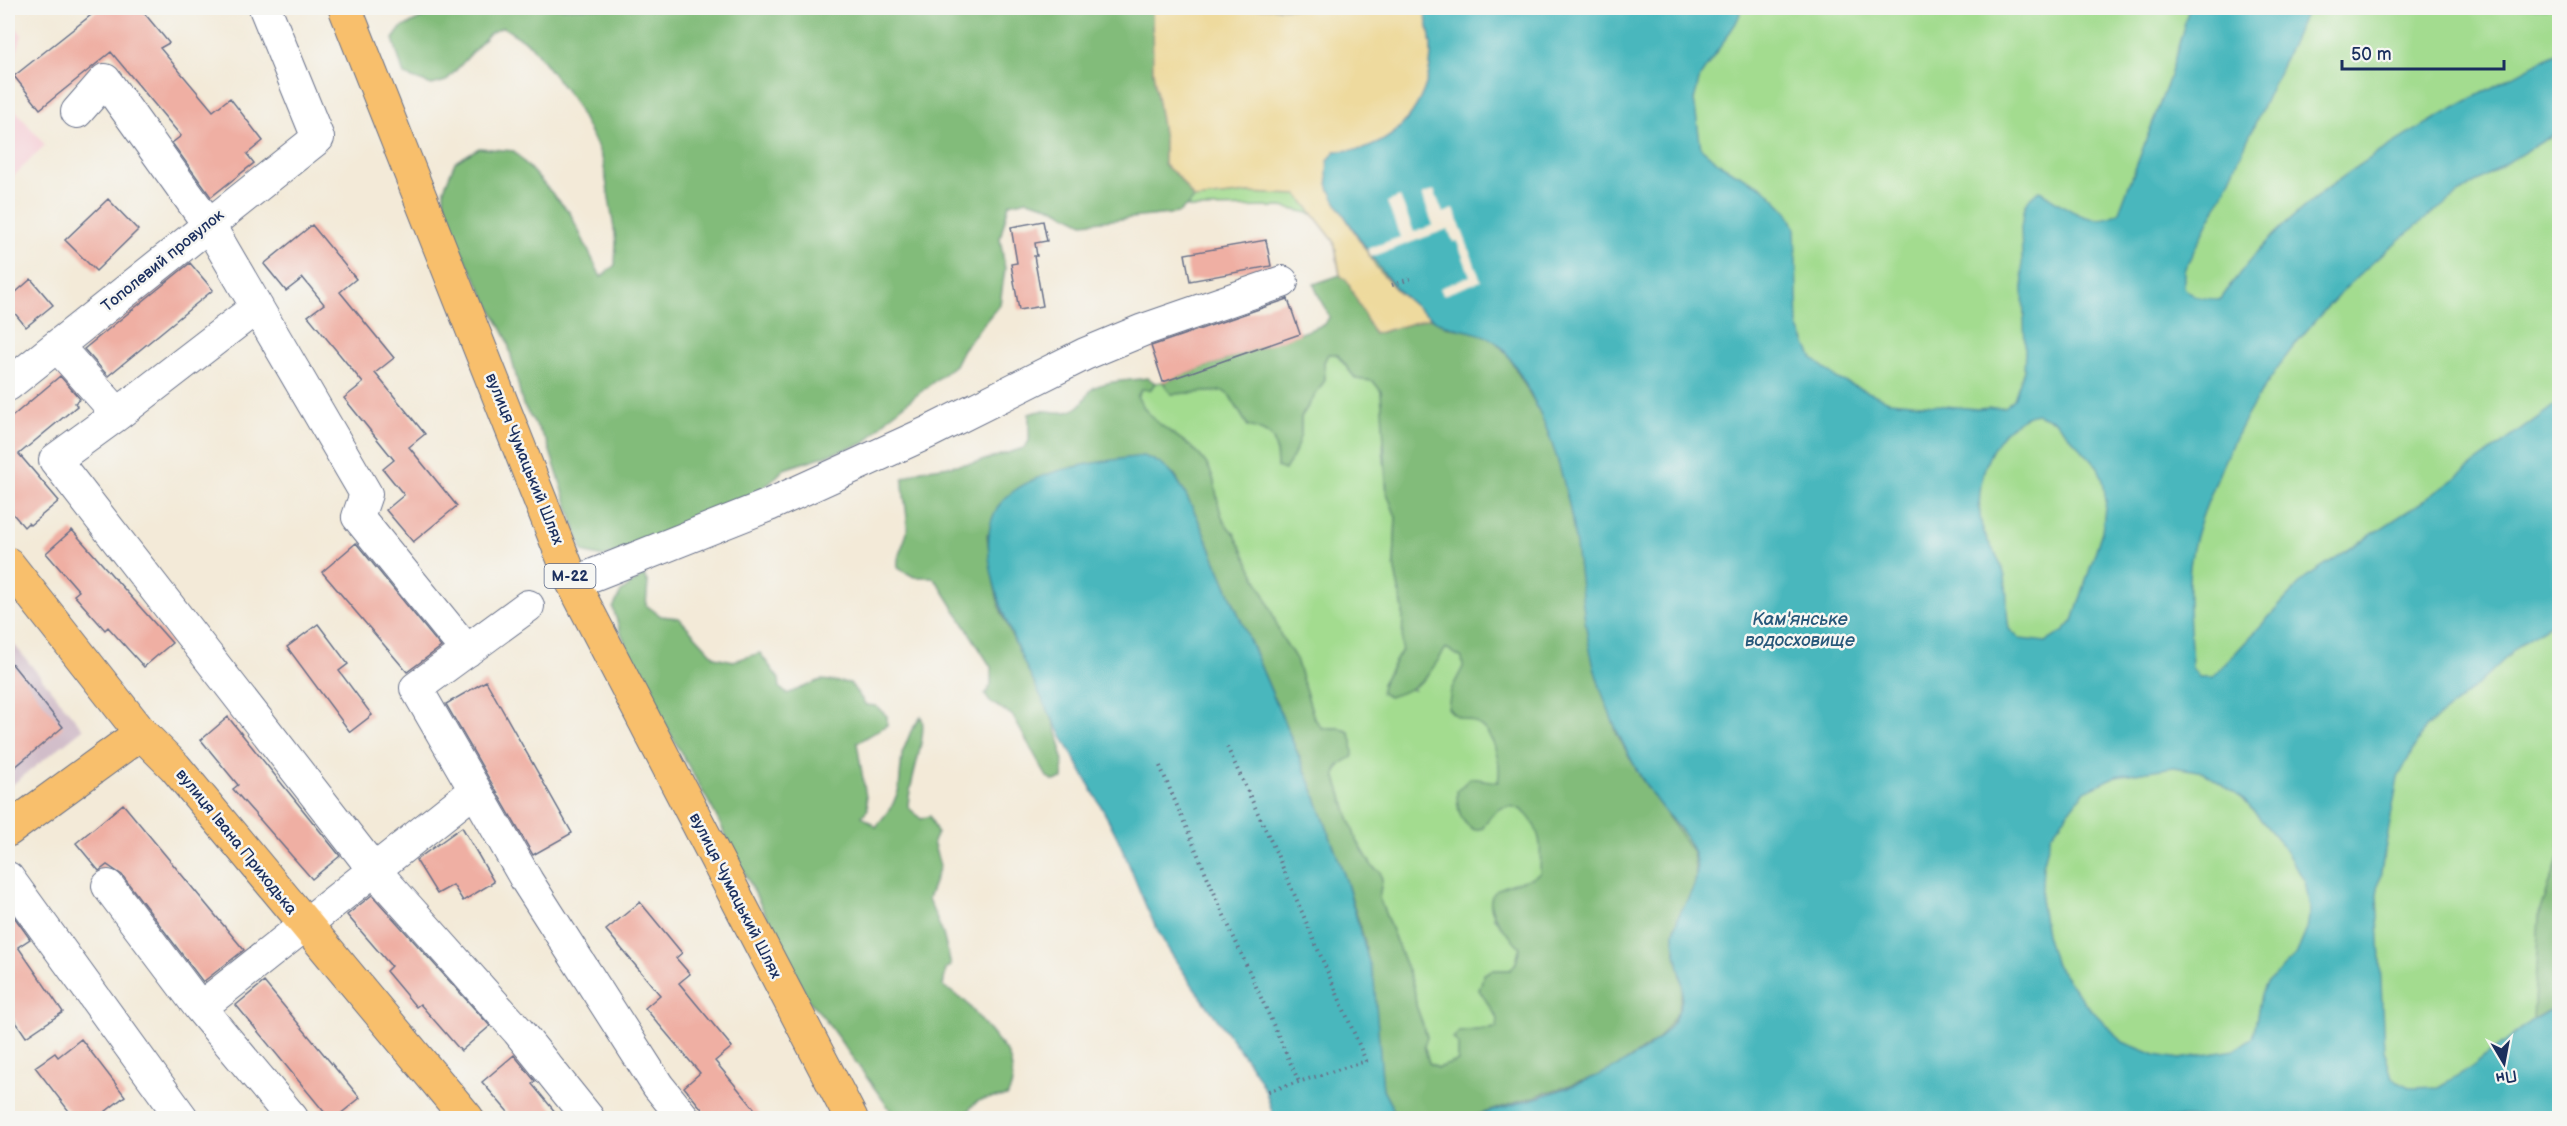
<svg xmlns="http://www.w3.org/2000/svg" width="2567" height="1126" viewBox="0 0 2567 1126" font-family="'Balsamiq Sans',sans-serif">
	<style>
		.built { fill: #f6cfd7 }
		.industrial { fill: #d1bdc9 }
		.green { fill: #a3dc8f; stroke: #5f8676; stroke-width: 1.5 }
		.forest { fill: #82bc7a; stroke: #4e766c; stroke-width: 1.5 }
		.sand { fill: #eeda9e; stroke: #84847e; stroke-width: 1.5 }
		.water { fill: #48b7bd; stroke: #32738e; stroke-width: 1.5; fill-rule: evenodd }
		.pier { fill: #f3ead8 }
		.building { fill: #efafa3 }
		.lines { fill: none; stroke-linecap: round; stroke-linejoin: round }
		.minor-casing { stroke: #677089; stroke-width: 34 }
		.major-casing { stroke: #677089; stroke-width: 35 }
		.highway-casing { stroke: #677089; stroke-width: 35 }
		.path { stroke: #677089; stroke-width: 4; stroke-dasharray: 1.5 4.5; stroke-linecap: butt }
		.minor { stroke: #fff; stroke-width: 32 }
		.major { stroke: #f8bf6c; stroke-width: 33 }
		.highway { stroke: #f8bf6c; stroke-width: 33 }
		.labels { text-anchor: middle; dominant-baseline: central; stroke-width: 5; stroke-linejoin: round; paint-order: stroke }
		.shield { fill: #f6f6f2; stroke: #5d6b8a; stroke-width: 1.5 }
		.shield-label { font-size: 15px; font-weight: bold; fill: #1b2f5e }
		.street-label { font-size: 16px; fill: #1b2f5e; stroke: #f6f6f2 }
		.water-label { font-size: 18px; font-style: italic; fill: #28587a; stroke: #f6f6f2 }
	</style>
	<rect width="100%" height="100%" fill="#f6f6f2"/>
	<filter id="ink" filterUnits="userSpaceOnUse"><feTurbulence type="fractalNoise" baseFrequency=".0167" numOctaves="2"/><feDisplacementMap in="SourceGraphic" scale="12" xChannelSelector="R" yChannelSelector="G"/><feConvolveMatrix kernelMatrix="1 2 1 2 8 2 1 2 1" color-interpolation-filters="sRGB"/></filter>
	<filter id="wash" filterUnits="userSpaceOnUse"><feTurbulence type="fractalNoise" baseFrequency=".008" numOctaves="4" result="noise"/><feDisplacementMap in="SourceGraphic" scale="24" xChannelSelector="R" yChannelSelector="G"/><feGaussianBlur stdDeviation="1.35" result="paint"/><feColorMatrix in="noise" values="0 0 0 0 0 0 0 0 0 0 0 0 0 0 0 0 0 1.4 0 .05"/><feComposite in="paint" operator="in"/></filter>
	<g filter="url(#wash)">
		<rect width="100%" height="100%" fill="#f3ead8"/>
		<!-- built -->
		<path class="built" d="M 8,16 L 22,35 L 8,84 Z
			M 8,101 L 45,145 L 8,182 Z"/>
		<!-- industrial -->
		<path class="industrial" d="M 8,637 L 83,729 L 8,788 Z"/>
		<!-- green -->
		<path class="green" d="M 1052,8 L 2559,8 L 2559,1118 L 1615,1118 L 1515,885 L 1493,917 L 1520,947 L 1516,963 L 1510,970 L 1492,970 L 1479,989 L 1499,1019 L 1497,1028 L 1459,1032 L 1458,1061 L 1438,1068 L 1429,1063 L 1424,1046 L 1427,1037 L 1416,1005 L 1414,987 L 1379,898 L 1382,880 L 1380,872 L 1372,866 L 1356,839 L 1335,775 L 1352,741 L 1349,732 L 1340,728 L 1322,728 L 1314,718 L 1296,659 L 1281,636 L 1267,600 L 1234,533 C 1212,515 1221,486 1207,465 C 1187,434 1154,433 1137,396 L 1142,388 L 1150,390 L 1155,383 L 1163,382 L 1171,394 L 1223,391 L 1230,396 L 1248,426 C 1276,433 1276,440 1277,467 L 1301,434 L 1301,417 L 1325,380 L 1324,362 L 1328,354 L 1336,354 L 1356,379 L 1373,381 L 1381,391 L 1385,430 L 1383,448 L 1387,493 L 1396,517 L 1394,565 L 1403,609 L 1404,632 L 1402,650 L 1382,684 L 1414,690 L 1390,385 L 1372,276 L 1317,215 L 1282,207 L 1192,208 L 1152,197 Z"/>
		<!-- forest -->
		<path class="forest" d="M 443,8 L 1152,8 L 1153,71 L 1164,139 L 1164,165 L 1178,176 L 1194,199 L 1179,213 L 1083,223 L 1049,206 L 1027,200 L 1009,204 L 1000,238 L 1005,269 L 1000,304 L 963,349 L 955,365 L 890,416 L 865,443 L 784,469 L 771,482 L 727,514 L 603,557 L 583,552 L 547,442 L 523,405 L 507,339 L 444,218 L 444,189 L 455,162 L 479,148 L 514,151 L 570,213 L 601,277 L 615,265 L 616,241 L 603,161 L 597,146 L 573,100 L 540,57 L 531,45 L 503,27 L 490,33 L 446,81 L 432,85 L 404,75 L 393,39 L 401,28 Z
			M 1340,275 L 1347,281 L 1374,334 L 1431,318 L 1449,328 L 1473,330 L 1491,337 L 1507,354 L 1544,419 L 1566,482 L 1576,544 L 1616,732 L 1641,778 L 1693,852 L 1696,875 L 1693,893 L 1683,910 L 1674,934 L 1683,987 L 1678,1012 L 1656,1041 L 1610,1072 L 1468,1118 L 1401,1118 L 1394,1111 L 1383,1090 L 1365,942 L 1346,880 L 1312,787 L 1197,517 L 1175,475 L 987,535 C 990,559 993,585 1000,608 C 1019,664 1067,717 1063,779 L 1054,781 L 1047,777 L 1012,715 L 990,702 L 985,695 L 991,684 L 991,667 L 938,583 L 932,577 L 914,577 L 898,568 C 896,554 905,544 907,531 C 909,514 902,495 903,478 L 921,470 L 978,462 L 1024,448 L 1029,441 L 1029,414 C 1049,406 1055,416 1070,411 C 1085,406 1084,397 1092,389 C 1101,381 1135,380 1148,378 L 1155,383 L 1150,390 L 1142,389 L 1137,396 C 1154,432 1187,434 1207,465 C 1221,486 1212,515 1234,533 L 1267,600 L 1281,636 L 1296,659 L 1314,718 L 1322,728 L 1340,728 L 1349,732 L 1352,741 L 1353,756 L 1338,766 L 1335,775 L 1356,839 L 1372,866 L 1380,872 L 1382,880 L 1379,898 L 1414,987 L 1416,1005 L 1427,1037 L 1424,1046 L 1429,1063 L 1438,1068 L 1458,1061 L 1458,1044 L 1453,1038 L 1459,1032 L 1497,1028 L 1498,1019 L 1479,990 L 1484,974 L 1492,970 L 1510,970 L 1516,963 L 1520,947 C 1510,936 1478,907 1496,891 C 1508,881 1527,883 1540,873 C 1540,861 1542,846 1538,835 C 1528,803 1500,794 1483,828 L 1475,830 C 1459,823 1457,807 1457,791 L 1470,778 L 1498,782 C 1502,764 1494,732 1476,723 C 1464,717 1456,719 1448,708 L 1451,690 L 1463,667 L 1462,658 L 1446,648 C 1427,678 1423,687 1389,697 L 1381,693 L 1382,684 L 1402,650 L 1403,609 L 1394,565 L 1396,517 L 1387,493 L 1381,391 L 1373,381 L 1356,379 L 1337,354 L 1328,354 L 1324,362 L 1325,380 L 1301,417 L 1301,434 L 1294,455 L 1285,470 L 1277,467 C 1276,440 1276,433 1248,426 L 1230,396 L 1223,391 L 1171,394 L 1163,382 L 1323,325 L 1329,318 C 1327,305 1317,297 1314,284 Z
			M 644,575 L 648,583 L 646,605 L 661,616 L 679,618 L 715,657 L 733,661 L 760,653 L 779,679 L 780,688 L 787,694 L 821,680 L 850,683 L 866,705 L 876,706 L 887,716 L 887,725 L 857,743 L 868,809 L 862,816 L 876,827 L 892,806 L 899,789 L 902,754 L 911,731 L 921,716 C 929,733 908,784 908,807 L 921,819 L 930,816 L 937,833 L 933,842 L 940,866 L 928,899 L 943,934 L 951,966 L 946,969 L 943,986 L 966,1002 L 1008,1054 C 1013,1067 1015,1085 1007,1096 C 981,1101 979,1094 963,1118 L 893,1118 L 891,1111 L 821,1014 L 809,1001 L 712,808 L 649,696 L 620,631 L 613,608 L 621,592 Z
			M 2559,856 L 2559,1005 L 2533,1020 L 2539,916 Z"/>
		<!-- sand -->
		<path class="sand" d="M 1152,8 L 1424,8 C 1427,22 1432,39 1431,53 C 1430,95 1405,137 1363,149 C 1355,151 1344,150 1335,151 L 1330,190 L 1340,209 L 1377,268 L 1399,293 L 1431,318 L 1374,334 L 1347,281 L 1340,275 L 1334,241 L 1298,195 L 1248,193 L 1194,199 L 1178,176 L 1164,165 L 1164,139 L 1153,71 Z"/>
		<!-- water -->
		<path class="water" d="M 1424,8 L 1739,8 L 1740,14 L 1736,23 L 1700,77 L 1694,100 L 1701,148 L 1724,167 L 1764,188 L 1787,211 L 1795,228 L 1798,326 L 1813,359 L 1838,379 L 1889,401 L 1978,409 L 2004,407 L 2014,399 L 2024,370 L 2025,350 L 2021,227 C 2024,211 2024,197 2040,191 C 2064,206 2092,231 2119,212 L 2169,79 L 2189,8 L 2308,8 L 2221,198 L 2184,270 L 2184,288 C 2196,299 2206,299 2221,299 C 2299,180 2439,118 2559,51 L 2559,131 C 2526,152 2491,171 2459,194 C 2355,267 2262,361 2216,481 C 2206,506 2195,532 2191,559 C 2186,587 2191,638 2192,668 L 2199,677 L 2213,677 L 2306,577 L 2425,500 L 2559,402 L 2559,618 L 2523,642 L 2472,690 L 2425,728 L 2398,778 L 2377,894 L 2384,1050 L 2392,1078 L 2412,1088 L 2438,1087 L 2469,1069 L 2533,1020 L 2559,1005 L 2559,1118 L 1468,1118 C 1526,1100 1653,1072 1678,1012 C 1691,982 1672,960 1674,933 C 1677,903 1707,889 1693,851 C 1685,830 1665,815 1653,796 C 1628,758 1609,718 1596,674 C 1584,633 1582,588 1576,546 C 1567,478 1547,413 1508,355 C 1487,325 1460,336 1433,319 C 1397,297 1378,266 1356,233 C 1347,219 1336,205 1330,190 C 1326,180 1327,170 1328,160 L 1336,151 C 1344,150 1355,151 1363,149 C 1405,137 1430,95 1431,53 C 1432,39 1427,22 1424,8 ZM 2036,414 L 2055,421 L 2098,467 L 2103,481 L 2106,501 L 2102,531 L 2073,621 L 2063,632 L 2046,642 L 2020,639 L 2009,629 C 2005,610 2009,591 2004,573 C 2000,557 1987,544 1982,527 C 1972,485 1991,424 2036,414 ZM 2174,767 L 2203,772 L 2243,799 L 2279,841 L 2305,881 L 2310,909 L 2307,929 L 2296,955 L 2268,982 L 2261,994 L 2253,1037 L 2234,1050 L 2180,1059 L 2155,1055 L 2123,1042 L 2085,1003 L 2054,962 L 2046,934 L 2041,905 L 2043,865 L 2051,835 L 2085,791 L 2116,776 Z
			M 1143,456 C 1176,466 1182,488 1197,517 L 1312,787 L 1346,880 L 1374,980 L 1383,1090 L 1394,1111 L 1401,1118 L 1274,1118 L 1266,1092 L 1255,1072 C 1227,1030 1195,992 1169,950 C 1145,912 1136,878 1118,839 C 1086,769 958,584 995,512 C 1016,470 1101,461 1143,456 Z"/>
		<!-- pier -->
		<path class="pier" d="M 1434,190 L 1443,213 L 1454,209 L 1481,281 L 1443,295 L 1440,288 L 1470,276 L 1457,241 L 1453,242 L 1448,229 L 1371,257 L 1367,249 L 1400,237 L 1387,202 L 1400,197 L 1414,232 L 1433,225 L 1422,195 Z"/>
		<g id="blocks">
			<!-- building -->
			<path class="building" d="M 100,8 L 140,8 L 169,43 L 160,48 L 213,111 L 230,98 L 263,141 L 247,154 L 254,163 L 211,197 L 172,143 L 181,136 L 111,52 L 40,109 L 14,76 Z
				M 108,199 L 138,230 L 96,271 L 65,240 Z
				M 1043,221 L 1047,241 L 1035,243 L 1037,256 L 1034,256 L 1043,306 L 1019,310 L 1011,264 L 1017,263 L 1011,227 Z
				M 312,225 L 356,279 L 340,292 L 394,358 L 375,373 L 425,434 L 409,447 L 457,506 L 413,542 L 386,510 L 404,495 L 383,469 L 394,460 L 344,398 L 363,383 L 308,316 L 324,304 L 303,278 L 286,291 L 264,264 Z
				M 1266,240 L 1271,266 L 1190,281 L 1185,254 Z
				M 190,263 L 213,290 L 108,376 L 84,349 Z
				M 31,279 L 53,305 L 26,327 L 8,305 L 8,299 Z
				M 1288,299 L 1300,334 L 1163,382 L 1151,346 Z
				M 60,376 L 80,399 L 75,403 L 77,406 L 19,454 L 59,501 L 30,525 L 28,523 L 24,527 L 8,508 L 8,420 Z
				M 72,530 L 172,643 L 144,667 L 108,627 L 105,630 L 74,595 L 79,591 L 46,553 Z
				M 356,543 L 441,647 L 407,672 L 322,572 Z
				M 318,624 L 348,664 L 339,671 L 372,715 L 350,732 L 287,647 Z
				M 8,659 L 63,727 L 8,773 Z
				M 486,681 L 572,833 L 533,855 L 446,704 Z
				M 228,717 L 340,856 L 312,879 L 233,789 L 238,785 L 201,740 Z
				M 123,804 L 244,950 L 203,982 L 122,875 L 107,865 L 99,871 L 76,843 Z
				M 462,827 L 494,882 L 463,901 L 453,885 L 437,894 L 416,860 Z
				M 372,895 L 490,1026 L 461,1051 L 420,1004 L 416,1007 L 386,971 L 391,966 L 347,915 Z
				M 640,902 L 682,953 L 676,958 L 690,974 L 679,983 L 732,1047 L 715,1061 L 763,1119 L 710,1119 L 684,1087 L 700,1073 L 645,1008 L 660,995 L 606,930 Z
				M 8,908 L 30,939 L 18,947 L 63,1012 L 26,1037 L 8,1010 Z
				M 264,982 L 360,1098 L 334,1119 L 330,1119 L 236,1005 Z
				M 81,1039 L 125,1096 L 96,1119 L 75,1119 L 35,1067 L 55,1053 L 58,1057 Z
				M 514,1055 L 535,1081 L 532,1084 L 561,1119 L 514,1119 L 482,1082 Z"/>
		</g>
	</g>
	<g filter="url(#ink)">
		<use href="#blocks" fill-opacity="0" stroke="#677089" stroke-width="1.5"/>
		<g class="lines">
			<!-- minor casing -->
			<g class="minor-casing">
				<path id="minor" d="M 77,112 L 105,80 L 209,225 L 366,494 L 358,517 L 467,651
					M 57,346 L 118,414 L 257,307
					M 8,385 L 318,138 L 265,8
					M 118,414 L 55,460 L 374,870 L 518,1031 L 588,1118
					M 573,583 L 769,505 L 929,432 L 1085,354 L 1143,330 L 1282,282
					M 475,790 L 527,881 L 658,1086 L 684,1118
					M 8,878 L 182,1118
					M 108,886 L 200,1008 L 292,1118
					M 200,1008 L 475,790 L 416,688 L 528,606"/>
			</g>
			<!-- major casing -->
			<g class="major-casing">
				<path id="major" d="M 8,564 L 141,733 L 175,767 L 467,1118
					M 8,830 L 141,733"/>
			</g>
			<!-- highway casing -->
			<g class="highway-casing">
				<path id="highway" d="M 345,8 L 573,583 L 851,1118"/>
			</g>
			<!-- path -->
			<path class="path" d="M 1392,285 L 1410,279
				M 1227,747 L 1276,852 L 1366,1061 L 1266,1092
				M 1160,766 L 1222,911 L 1299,1082"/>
			<!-- minor -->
			<use href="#minor" class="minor"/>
			<!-- major -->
			<use href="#major" class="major"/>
			<!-- highway -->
			<use href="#highway" class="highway"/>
		</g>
	</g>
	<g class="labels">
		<!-- shield labels -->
		<rect class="shield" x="544.5" y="564" width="51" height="24" rx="4.5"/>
		<g class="shield-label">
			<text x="570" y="576">М-22</text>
		</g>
		<!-- street labels -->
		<g class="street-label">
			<text transform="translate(163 261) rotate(-39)">Тополевий провулок</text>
			<text transform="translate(524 459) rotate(68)">вулиця Чумацький Шлях</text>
			<text transform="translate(236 842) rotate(51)">вулиця Івана Приходька</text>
			<text transform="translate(735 896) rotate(63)">вулиця Чумацький Шлях</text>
		</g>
		<!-- water labels -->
		<g class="water-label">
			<text x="1800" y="619">Кам'янське<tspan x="1800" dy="21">водосховище</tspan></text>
		</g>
	</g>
	<!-- margin -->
	<rect width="2567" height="1126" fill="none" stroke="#f6f6f2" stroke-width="30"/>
	<!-- north arrow -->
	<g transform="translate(2504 1063) rotate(170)" stroke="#f6f6f2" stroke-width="4.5" paint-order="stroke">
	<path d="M0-4.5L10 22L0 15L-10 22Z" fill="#1b2f5e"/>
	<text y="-9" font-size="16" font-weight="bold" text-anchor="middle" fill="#1b2f5e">Пн</text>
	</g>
	<!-- scale -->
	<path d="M2342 60v9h162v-9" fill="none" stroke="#1b2f5e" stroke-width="3"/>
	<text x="2351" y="60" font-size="18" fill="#1b2f5e" stroke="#f6f6f2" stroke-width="4.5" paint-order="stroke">50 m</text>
</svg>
